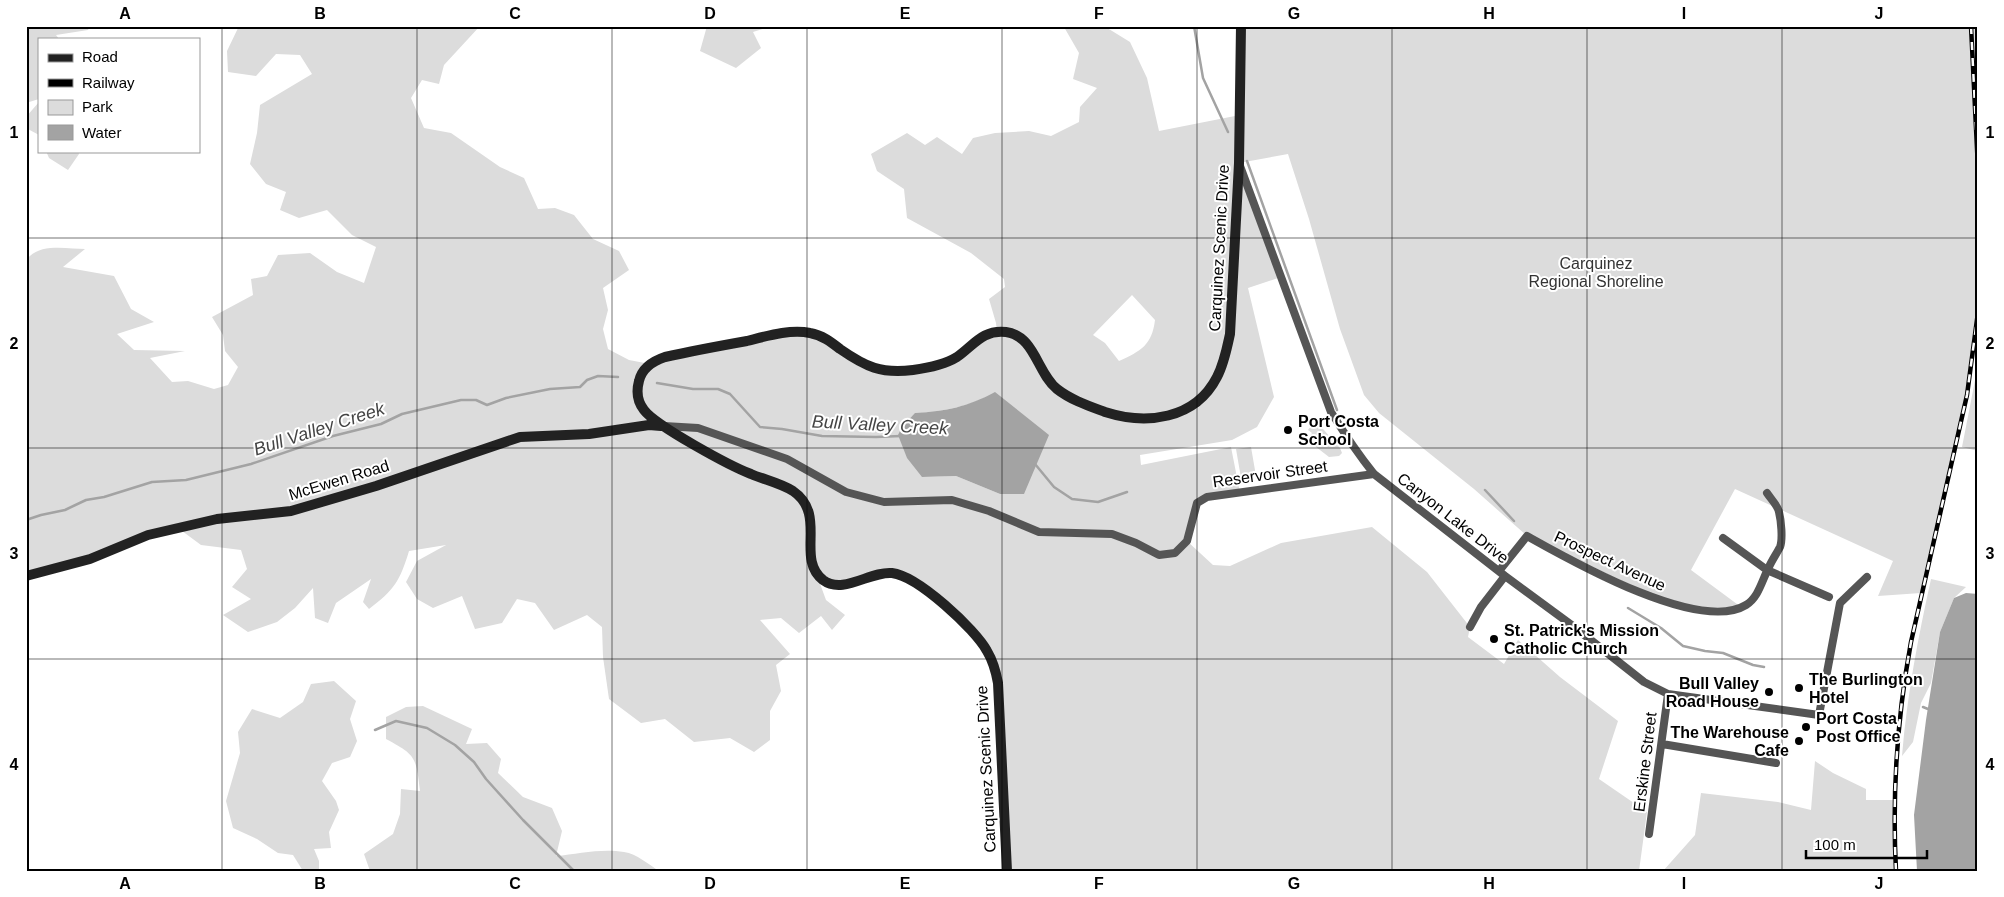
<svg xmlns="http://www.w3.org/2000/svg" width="2004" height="897" viewBox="0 0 2004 897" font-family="Arial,sans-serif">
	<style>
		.green { fill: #dcdcdc; fill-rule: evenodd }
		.water { fill: #a3a3a3 }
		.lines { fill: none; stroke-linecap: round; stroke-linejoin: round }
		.stream { stroke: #a3a3a3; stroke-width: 2.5 }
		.street { stroke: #555; stroke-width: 8 }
		.secondary { stroke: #222; stroke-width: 10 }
		.rail-casing { stroke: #000; stroke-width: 4.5 }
		.rail { stroke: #fff; stroke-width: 2.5; stroke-dasharray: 8; stroke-linecap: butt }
		.grid { fill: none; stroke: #000; stroke-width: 1; stroke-opacity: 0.55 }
		.poi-dot { fill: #000; stroke: #fff; stroke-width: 2 }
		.labels { text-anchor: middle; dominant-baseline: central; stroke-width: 4; stroke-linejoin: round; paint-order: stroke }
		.street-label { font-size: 16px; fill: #000; stroke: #fff }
		.park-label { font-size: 16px; fill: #333; stroke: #fff }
		.poi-label { font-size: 16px; font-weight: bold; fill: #000; stroke: #fff; text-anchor: start }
		.water-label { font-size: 18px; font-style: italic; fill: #444; stroke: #fff }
		.neatline { fill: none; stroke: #000; stroke-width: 2 }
		.grid-label { font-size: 16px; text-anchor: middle; font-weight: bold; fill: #000 }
	</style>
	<rect width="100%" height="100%" fill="#fff"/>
	<!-- green -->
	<path class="green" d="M 26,26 L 90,26 L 88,30 L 56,35 L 59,39 L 39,39 L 39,99 L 26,103 Z
		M 239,26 L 480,26 L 444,65 L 439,84 L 422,80 L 411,98 L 424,128 L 451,133 L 500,167 L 524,178 L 538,209 L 555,208 L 574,215 L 593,239 L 619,251 L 629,270 L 603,288 L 608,310 L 603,329 L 608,349 L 629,360 L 650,364 L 803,332 L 865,365 L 927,368 L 997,332 L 996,323 L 989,299 L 1005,287 L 1004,279 L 971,253 L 907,218 L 904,189 L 877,171 L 871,154 L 907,133 L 925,145 L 937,137 L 962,154 L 973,138 L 995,133 L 1029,131 L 1051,136 L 1079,122 L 1080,107 L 1097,88 L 1073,79 L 1079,53 L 1064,27 L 1104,26 L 1130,42 L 1147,78 L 1159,131 L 1240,115 L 1241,26 L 1978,26 L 1978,312 C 1969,408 1944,500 1921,593 L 1878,596 L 1893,561 L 1735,489 L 1691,570 L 1741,607 L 1715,613 L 1671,604 L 1527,536 L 1474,489 L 1379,413 L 1364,395 L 1340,329 L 1309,219 L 1288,154 L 1239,163 L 1281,277 L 1248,288 L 1274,397 L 1257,427 L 1232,440 L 1140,455 L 1141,465 L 1231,447 L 1240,493 L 1207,497 L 1197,503 L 1187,541 L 1213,565 L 1230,566 L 1281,543 L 1372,527 L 1427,572 L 1470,627 L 1468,637 L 1504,664 L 1518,640 L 1560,677 L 1618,721 L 1599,779 L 1647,812 L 1639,871 L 1007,871 L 998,683 L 973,633 L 900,575 L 841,585 L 815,570 L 826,600 L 845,615 L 832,630 L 821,616 L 799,633 L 781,618 L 760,620 L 790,654 L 776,665 L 781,691 L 770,711 L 770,740 L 754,752 L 730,738 L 694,742 L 665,719 L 641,723 L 609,699 L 603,657 L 602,627 L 587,615 L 554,630 L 535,603 L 517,599 L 502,623 L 475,629 L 462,596 L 433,608 L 417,599 L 406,582 L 417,561 L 446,545 L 409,551 C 400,581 394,590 369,609 L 363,602 L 371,579 L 336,603 L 328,623 L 315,618 L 313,588 L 295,608 L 277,622 L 248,632 L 223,615 L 251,599 L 232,587 L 247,569 L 241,550 L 201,545 L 178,528 L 26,576 L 26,261 C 37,242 68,249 85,249 L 63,267 L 114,276 L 131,309 L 154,322 L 117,334 L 134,350 L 185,351 L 150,358 L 172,382 L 188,381 L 214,389 L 228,385 L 238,367 L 225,351 L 223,335 L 212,317 L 253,295 L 251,279 L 267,276 L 278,255 L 310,253 L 337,272 L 364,283 L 376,247 L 352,235 L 327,210 L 299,218 L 280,210 L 286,192 L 266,184 L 250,164 L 257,133 L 260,105 L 312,74 L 300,55 L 276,54 L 256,76 L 228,72 L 227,51 ZM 1132,295 L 1155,320 C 1152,345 1141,351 1119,361 L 1105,343 L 1093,335 ZM 995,393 L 1000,494 L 956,476 L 922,477 L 915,413 C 947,411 967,407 995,393 Z
		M 707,26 L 772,26 L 753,32 L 761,48 L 736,68 L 700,51 Z
		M 39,102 L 39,135 L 26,128 L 26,117 Z
		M 46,151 L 78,151 L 79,154 L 68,170 L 49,158 Z
		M 1978,365 L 1978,451 L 1962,447 Z
		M 1315,420 L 1340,448 L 1342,453 L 1339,456 L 1329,457 L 1307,440 L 1312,433 L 1308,430 Z
		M 1251,447 L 1256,476 L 1241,478 L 1236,449 Z
		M 1931,579 L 1966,587 L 1954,598 L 1940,632 L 1931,683 L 1921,703 L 1913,742 L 1902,756 C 1907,695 1918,638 1931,579 Z
		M 334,681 L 356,701 L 350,719 L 357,741 L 350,757 L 332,763 L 322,781 L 336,801 L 339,810 L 329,832 L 331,848 L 314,849 L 319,861 L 319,871 L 303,871 L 293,855 L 278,853 L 257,839 L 233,828 L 226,801 L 240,753 L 238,732 L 252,709 L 280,718 L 303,702 L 311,684 Z
		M 423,706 L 472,729 L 466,744 L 487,743 L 501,759 L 498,773 L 523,797 L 552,808 L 562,831 L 556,856 C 578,854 602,848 624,852 C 637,854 648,864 659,871 L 370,871 L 364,854 L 393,834 L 400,814 L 401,789 L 420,791 C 416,757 416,755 386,739 L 386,717 L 406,707 Z
		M 1815,761 L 1833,773 L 1866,789 L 1866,800 L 1894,800 L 1896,871 L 1663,871 L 1695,835 L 1701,793 L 1778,802 L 1811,810 Z"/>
	<!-- water -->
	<path class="water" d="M 995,392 L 1049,435 L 1024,494 L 1000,494 L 956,476 L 922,477 L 907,458 L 898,435 L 902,427 L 915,413 C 947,411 967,407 995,392 Z
		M 1966,593 L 1978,594 L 1978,871 L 1917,871 L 1914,815 L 1926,720 L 1940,632 L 1954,598 Z"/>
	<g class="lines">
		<!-- stream -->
		<path class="stream" d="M 1194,26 L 1203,78 L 1228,132
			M 1247,161 L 1337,410
			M 657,383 L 693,389 L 718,389 L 730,394 L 760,427 L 782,429 L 822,436 L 876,437 L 901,436
			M 1035,464 L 1054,487 L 1072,499 L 1098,502 L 1127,492
			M 1485,490 L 1514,521
			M 26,520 L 41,515 L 65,510 L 86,500 L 104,497 L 152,482 L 186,480 L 251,464 L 333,436 L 381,424 L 402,414 L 461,400 L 476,400 L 487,405 L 506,398 L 550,389 L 580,387 L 587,380 L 598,376 L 618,377
			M 1628,608 L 1661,628 L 1683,646 L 1705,651 L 1723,653 L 1753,665 L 1764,667
			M 1923,707 L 1928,709
			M 375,730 L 396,721 L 427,728 L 455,745 L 474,762 L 486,779 L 523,820 L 574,871"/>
		<!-- street -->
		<path class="street" d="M 1240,166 L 1331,412 C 1344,433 1358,454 1374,474 L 1505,576 L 1573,626 L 1644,682 L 1668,694 L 1819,715 L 1840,603 L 1867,577
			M 664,426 L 698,428 L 787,459 L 846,492 L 884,502 L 952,500 L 989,511 L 1039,532 L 1112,534 L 1136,543 L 1159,555 L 1175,553 L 1187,541 L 1197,503 L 1207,497 L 1374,474
			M 1723,538 L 1767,570 L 1829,597
			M 1499,571 L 1527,536 C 1570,560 1699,634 1746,605 C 1759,597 1762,580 1769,567 C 1772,560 1777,553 1780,547 C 1783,539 1781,520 1779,512 C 1778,506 1771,499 1767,493
			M 1470,627 L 1481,607 L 1505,576
			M 1662,744 L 1776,763
			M 1649,834 L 1668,694"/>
		<!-- secondary -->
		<path class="secondary" d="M 26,576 L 90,559 L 148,535 L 217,519 L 291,511 L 376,486 L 520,437 L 589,434 L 649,425 L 661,426
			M 1007,871 L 998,683 C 996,672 993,661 987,651 C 975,629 918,576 892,573 C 870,571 843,595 823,580 C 795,558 828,515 793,491 C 780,483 765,480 751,474 C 730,466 656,426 644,410 C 637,401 636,392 639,381 C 642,368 653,361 665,357 C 692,351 719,346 747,341 C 767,336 790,329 810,333 C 822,335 831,342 840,349 C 866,367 881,374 913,370 C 928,368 944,365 957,357 C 973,346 983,329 1006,332 C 1035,336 1037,373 1057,389 C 1071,400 1089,406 1105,412 C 1146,425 1195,420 1217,377 C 1224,364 1227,348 1230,334 L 1239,163 L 1241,26"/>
		<!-- rail casing -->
		<g class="rail-casing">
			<path id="rail" d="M 1971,26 L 1978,169
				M 1896,871 C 1892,794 1897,718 1911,642 L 1967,395 L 1978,312"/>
		</g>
		<!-- rail -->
		<use href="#rail" class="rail"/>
	</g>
	<!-- grid -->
	<path class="grid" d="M 222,26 L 222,871M 417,26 L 417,871M 612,26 L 612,871M 807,26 L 807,871M 1002,26 L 1002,871M 1197,26 L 1197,871M 1392,26 L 1392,871M 1587,26 L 1587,871M 1782,26 L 1782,871M 26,238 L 1978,238M 26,448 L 1978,448M 26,659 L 1978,659"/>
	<!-- markers -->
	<g class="poi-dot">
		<circle cx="1288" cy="430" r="5"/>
		<circle cx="1494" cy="639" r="5"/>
		<circle cx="1799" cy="688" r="5"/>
		<circle cx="1769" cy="692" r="5"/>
		<circle cx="1806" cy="727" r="5"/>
		<circle cx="1799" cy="741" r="5"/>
	</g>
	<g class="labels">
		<!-- street labels -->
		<g class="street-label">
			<text transform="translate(1219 248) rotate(-87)">Carquinez Scenic Drive</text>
			<text transform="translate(1270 474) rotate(-8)">Reservoir Street</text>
			<text transform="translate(339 480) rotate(-17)">McEwen Road</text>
			<text transform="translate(1453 518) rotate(38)">Canyon Lake Drive</text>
			<text transform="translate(1610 561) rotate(25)">Prospect Avenue</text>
			<text transform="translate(1645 762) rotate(-83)">Erskine Street</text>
			<text transform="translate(986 769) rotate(-93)">Carquinez Scenic Drive</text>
		</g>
		<!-- park labels -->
		<g class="park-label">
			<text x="1596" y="263">Carquinez<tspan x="1596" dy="18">Regional Shoreline</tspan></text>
		</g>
		<!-- poi labels -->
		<g class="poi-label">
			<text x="1298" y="421">Port Costa<tspan x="1298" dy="18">School</tspan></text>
			<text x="1504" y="630">St. Patrick's Mission<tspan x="1504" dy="18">Catholic Church</tspan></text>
			<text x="1809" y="679">The Burlington<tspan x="1809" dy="18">Hotel</tspan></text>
			<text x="1759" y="683" text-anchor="end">Bull Valley<tspan x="1759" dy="18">Road House</tspan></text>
			<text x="1816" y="718">Port Costa<tspan x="1816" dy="18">Post Office</tspan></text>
			<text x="1789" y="732" text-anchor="end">The Warehouse<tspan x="1789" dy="18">Cafe</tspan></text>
		</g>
		<!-- water labels -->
		<g class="water-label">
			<text transform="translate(880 425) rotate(3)">Bull Valley Creek</text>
			<text transform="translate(319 429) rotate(-18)">Bull Valley Creek</text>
		</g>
	</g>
	<!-- border -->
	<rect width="2004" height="897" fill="none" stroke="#ffffff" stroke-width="55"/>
	<!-- legend -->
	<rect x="38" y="38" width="162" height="115" fill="#ffffff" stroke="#999999"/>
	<rect x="48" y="54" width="25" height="8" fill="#222222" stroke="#999999"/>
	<text x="82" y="62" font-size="15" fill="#000000">Road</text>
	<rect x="48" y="79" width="25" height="8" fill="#000000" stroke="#999999"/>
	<text x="82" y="88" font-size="15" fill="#000000">Railway</text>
	<rect x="48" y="100" width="25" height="15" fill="#dcdcdc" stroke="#999999"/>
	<text x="82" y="112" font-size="15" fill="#000000">Park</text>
	<rect x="48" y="125" width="25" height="15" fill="#a3a3a3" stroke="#999999"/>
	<text x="82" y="138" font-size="15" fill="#000000">Water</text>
	<!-- scale -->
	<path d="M1806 850v8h121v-8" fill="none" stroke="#000000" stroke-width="2.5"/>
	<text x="1814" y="850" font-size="15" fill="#000000" stroke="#ffffff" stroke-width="4" paint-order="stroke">100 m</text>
	<rect x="28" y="28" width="1948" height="842" class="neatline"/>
	<g class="grid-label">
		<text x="125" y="19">A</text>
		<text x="320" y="19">B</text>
		<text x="515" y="19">C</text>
		<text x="710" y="19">D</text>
		<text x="905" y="19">E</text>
		<text x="1099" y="19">F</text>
		<text x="1294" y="19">G</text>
		<text x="1489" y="19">H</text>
		<text x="1684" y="19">I</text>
		<text x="1879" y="19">J</text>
		<text x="14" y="138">1</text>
		<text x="1990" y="138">1</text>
		<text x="14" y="349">2</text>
		<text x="1990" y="349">2</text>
		<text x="14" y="559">3</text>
		<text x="1990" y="559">3</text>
		<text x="14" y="770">4</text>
		<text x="1990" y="770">4</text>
		<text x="125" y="889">A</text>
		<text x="320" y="889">B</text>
		<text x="515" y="889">C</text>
		<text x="710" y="889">D</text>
		<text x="905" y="889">E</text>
		<text x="1099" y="889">F</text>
		<text x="1294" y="889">G</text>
		<text x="1489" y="889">H</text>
		<text x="1684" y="889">I</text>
		<text x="1879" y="889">J</text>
	</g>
</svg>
